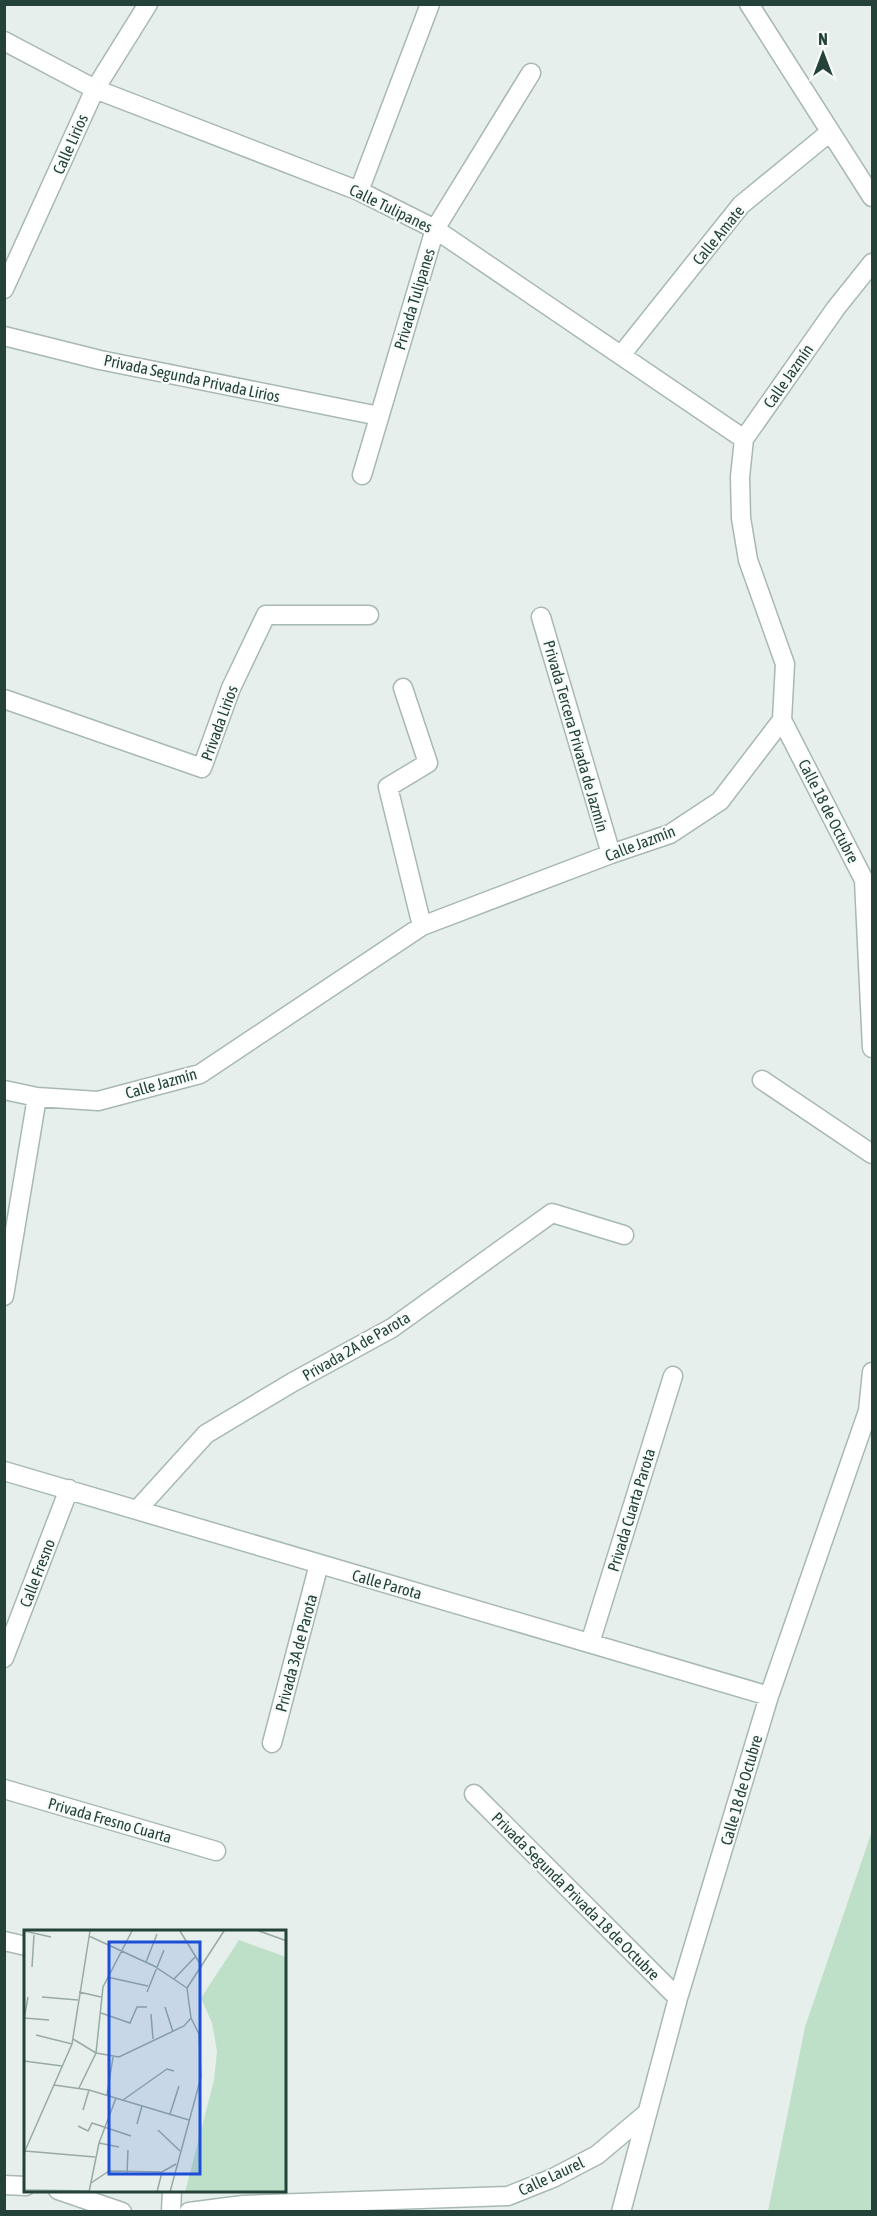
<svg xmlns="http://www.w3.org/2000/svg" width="877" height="2216" viewBox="0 0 877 2216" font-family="'Asap Condensed',sans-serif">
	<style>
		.park { fill: #bfe0c8 }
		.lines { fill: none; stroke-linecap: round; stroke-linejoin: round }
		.minor-casing { stroke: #a8b8b2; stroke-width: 21 }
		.minor { stroke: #fff; stroke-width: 18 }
		.labels { text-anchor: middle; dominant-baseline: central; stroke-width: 4.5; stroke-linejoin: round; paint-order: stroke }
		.street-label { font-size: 16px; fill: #24423a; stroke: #f7fbf9 }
		.inset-road { fill: none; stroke: #98aaa4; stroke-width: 1.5 }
		.view { fill: #1d4ed8; fill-opacity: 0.15; stroke: #1d4ed8; stroke-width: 3 }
		.inset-edge { fill: none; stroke: #24423a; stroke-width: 3 }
	</style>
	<rect width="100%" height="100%" fill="#e6efeb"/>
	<!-- park -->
	<path class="park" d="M 872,1831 L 872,2211 L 768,2211 L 805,2027 Z"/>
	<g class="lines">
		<!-- minor casing -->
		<g class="minor-casing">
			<path id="minor" d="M 749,4 L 872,197
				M 4,41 L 95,89 L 359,191 L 435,229 L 744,439
				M 359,191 L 430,4
				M 4,289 L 95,89 L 148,4
				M 4,336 L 100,360 L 379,416
				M 622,354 L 741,205 L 830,132
				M 362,475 L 435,229 L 531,73
				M 541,617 L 611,854
				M 403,688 L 428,763 L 388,787 L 422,926
				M 4,699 L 202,768 L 231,688 L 266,615 L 369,615
				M 782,720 L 864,880 L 872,1048
				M 762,1080 L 872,1154
				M 4,1090 L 37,1097 L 98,1101 L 200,1074 L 422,926 L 611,854 L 670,834 L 720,801 L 782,720 L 785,664 L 748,560 L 741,518 L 740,477 L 744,439 L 836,308 L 872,263
				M 4,1296 L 37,1097
				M 4,1471 L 769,1696
				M 138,1509 L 206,1434 L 293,1382 L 392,1328 L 552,1213 L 624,1235
				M 590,1643 L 673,1376
				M 4,1658 L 69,1489
				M 272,1743 L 319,1564
				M 4,1789 L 216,1851
				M 474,1794 L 678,1998
				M 4,1941 L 26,1946
				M 4,2185 L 26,2186
				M 58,2190 L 122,2212
				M 171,2212 L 172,2190
				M 189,2212 L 243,2205 L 508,2196 L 553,2178 L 597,2155 L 647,2113
				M 621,2212 L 678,1998 L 769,1696 L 868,1411 L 872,1372"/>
		</g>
		<!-- minor -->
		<use href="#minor" class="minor"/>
	</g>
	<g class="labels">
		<!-- street labels -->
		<g class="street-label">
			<text transform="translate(70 144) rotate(-66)">Calle Lirios</text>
			<text transform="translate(391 208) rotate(26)">Calle Tulipanes</text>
			<text transform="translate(718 235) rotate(-51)">Calle Amate</text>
			<text transform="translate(414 299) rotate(-73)">Privada Tulipanes</text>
			<text transform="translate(788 376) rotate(-55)">Calle Jazmín</text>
			<text transform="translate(192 378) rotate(12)">Privada Segunda Privada Lirios</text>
			<text transform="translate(219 723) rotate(-70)">Privada Lirios</text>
			<text transform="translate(576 736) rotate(74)">Privada Tercera Privada de Jazmín</text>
			<text transform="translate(829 811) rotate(63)">Calle 18 de Octubre</text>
			<text transform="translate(640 843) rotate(-21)">Calle Jazmín</text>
			<text transform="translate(161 1083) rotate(-16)">Calle Jazmín</text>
			<text transform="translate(356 1346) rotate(-30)">Privada 2A de Parota</text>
			<text transform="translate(631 1510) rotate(-73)">Privada Cuarta Parota</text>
			<text transform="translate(37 1573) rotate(-69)">Calle Fresno</text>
			<text transform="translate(387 1584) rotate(16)">Calle Parota</text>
			<text transform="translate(296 1653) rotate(-75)">Privada 3A de Parota</text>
			<text transform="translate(741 1790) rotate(-74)">Calle 18 de Octubre</text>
			<text transform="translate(110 1820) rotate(16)">Privada Fresno Cuarta</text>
			<text transform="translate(576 1896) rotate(45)">Privada Segunda Privada 18 de Octubre</text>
			<text transform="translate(551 2176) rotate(-25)">Calle Laurel</text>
		</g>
	</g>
	<!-- overview -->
	<g transform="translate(24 1930)">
		<rect width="262" height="262" fill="#e6efeb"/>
		<path d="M 215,10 L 262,27 L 262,262 L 161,262 L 190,150 L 193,121 L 188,93 L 177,68 Z" fill="#bfe0c8"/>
		<path class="inset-road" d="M 0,1 L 27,7M 156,1 L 178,37M 235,1 L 263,11M 65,6 L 130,36 L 163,58M 122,32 L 133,4M 8,37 L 10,5M 83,47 L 124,56M 150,49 L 172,26M 55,62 L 77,67M 123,62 L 140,20M 18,67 L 54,70M 141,77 L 149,102M 77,83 L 106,93 L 113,77 L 123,77M 127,84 L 129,109M 0,88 L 25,90M 0,89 L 4,67M 12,105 L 48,114M 49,109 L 72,123 L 95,127 L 160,96 L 167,88 L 163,58 L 200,1M 0,131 L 38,136M 30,155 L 65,160 L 165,190M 55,158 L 72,123 L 79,57 L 108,1M 83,165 L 89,127M 99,170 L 143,139 L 150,141M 59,180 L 65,160M 146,184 L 155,156M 113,194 L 118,176M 54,196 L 64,201 L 68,193 L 107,206M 134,200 L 156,221M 75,213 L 95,217M 1,221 L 71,227M 0,223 L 48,114 L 66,1M 103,244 L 104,220M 67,253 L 85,241 L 138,242 L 152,234M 0,260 L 65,261M 65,262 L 75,213 L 92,168M 133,262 L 138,242M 146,262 L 177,147 L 175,104 L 167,88"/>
		<path class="view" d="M 85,12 L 176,12 L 176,244 L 85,244 Z"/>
		<rect width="262" height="262" class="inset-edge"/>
	</g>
	<!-- border -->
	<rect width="877" height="2216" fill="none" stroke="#24423a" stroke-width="12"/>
	<!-- north arrow -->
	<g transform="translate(823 54)" stroke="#f7fbf9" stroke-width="4.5" paint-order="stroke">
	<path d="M0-4.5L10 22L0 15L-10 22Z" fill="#24423a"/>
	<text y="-9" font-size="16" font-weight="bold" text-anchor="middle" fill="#24423a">N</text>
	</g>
</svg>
